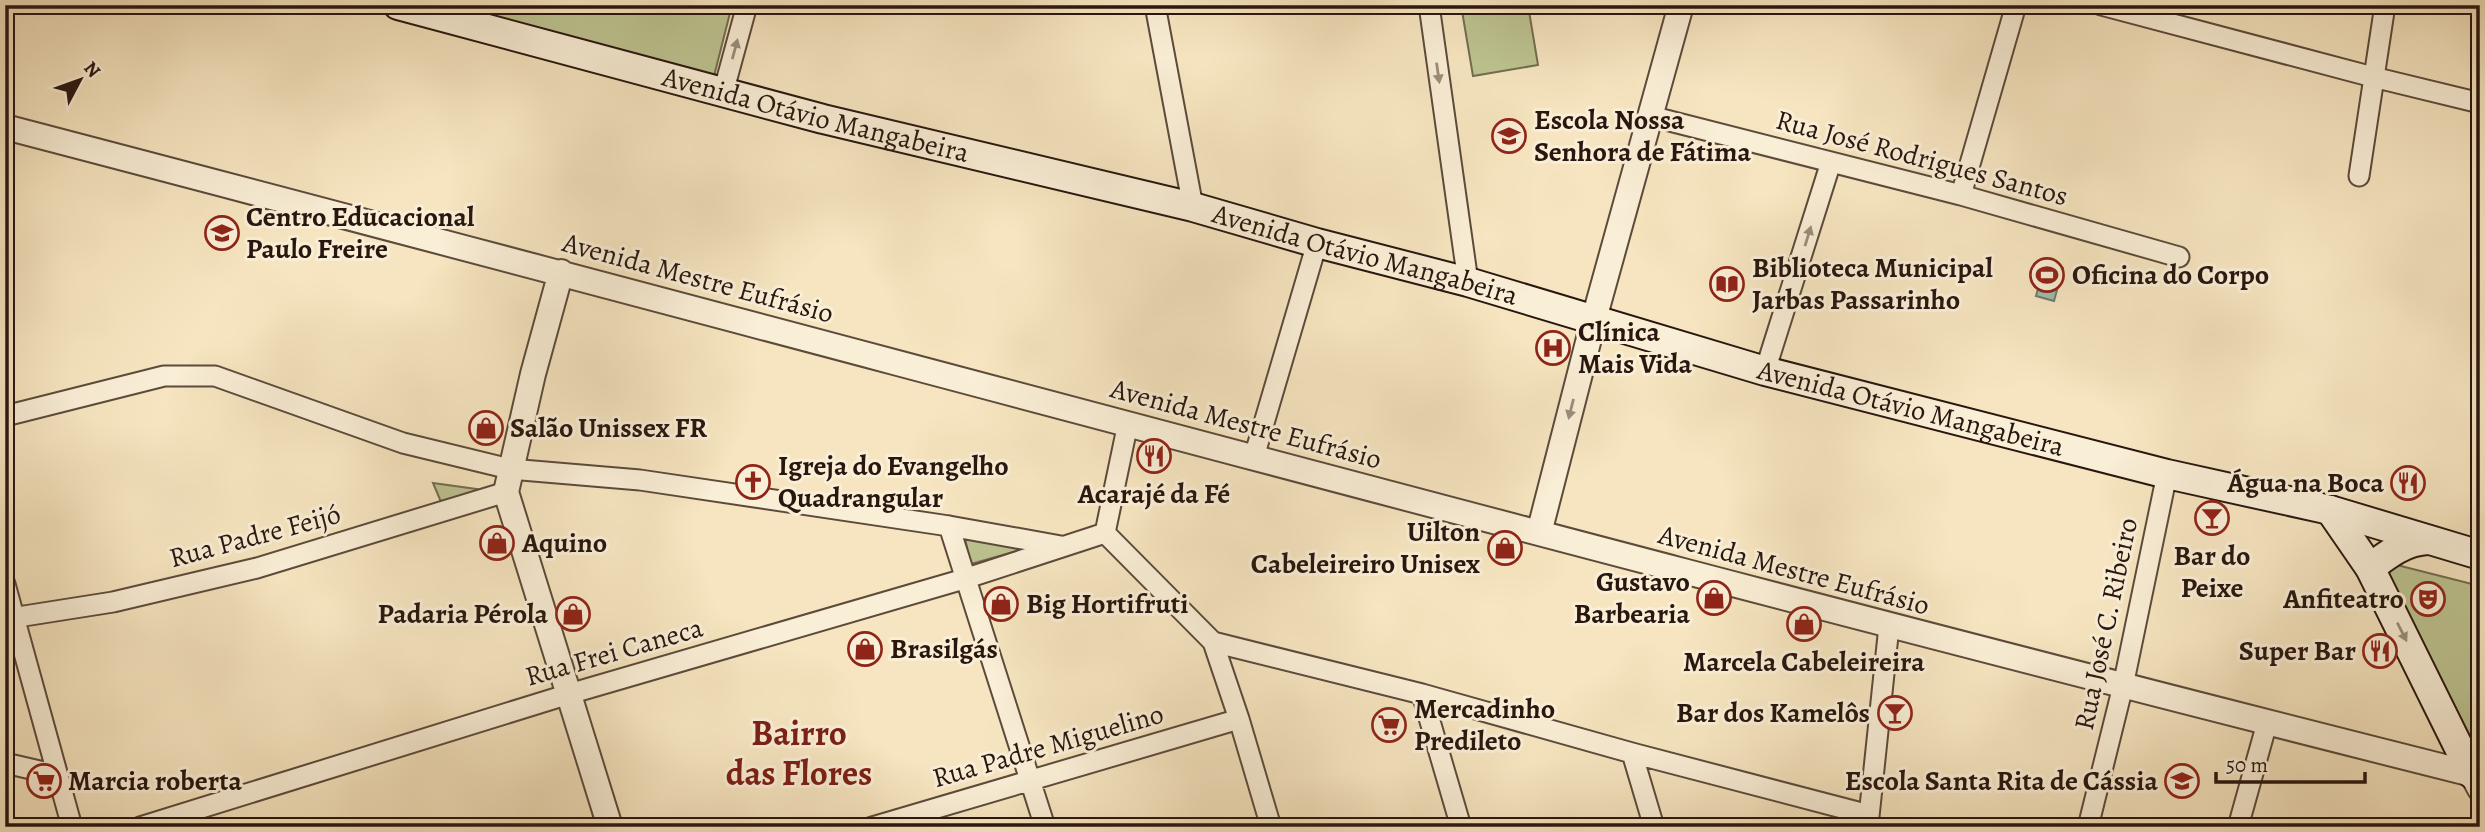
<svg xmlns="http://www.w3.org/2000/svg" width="2485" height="832" viewBox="0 0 2485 832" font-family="Alegreya,serif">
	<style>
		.green { fill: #bdc491; stroke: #726d50; stroke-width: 2 }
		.water { fill: #9dbfb0; stroke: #6e7b70; stroke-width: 2 }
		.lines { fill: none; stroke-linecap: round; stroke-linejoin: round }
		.minor-casing { stroke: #5c4a3b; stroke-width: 23 }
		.tertiary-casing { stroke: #5c4a3b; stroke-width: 28 }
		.secondary-casing { stroke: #28160f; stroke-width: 32 }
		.minor { stroke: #f9eed6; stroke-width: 19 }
		.tertiary { stroke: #f9eed6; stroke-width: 24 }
		.secondary { stroke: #f9eed6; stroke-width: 28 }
		.oneway { fill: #9b8d7c }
		.labels { text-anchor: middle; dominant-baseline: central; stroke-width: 6; stroke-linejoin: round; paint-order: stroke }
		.street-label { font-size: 28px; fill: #28160f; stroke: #f9eed6 }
		.poi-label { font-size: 28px; font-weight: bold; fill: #28160f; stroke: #f9eed6; text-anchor: start }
		.district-label { font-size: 35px; font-weight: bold; fill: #7a1f14; stroke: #f9eed6 }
	</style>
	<rect width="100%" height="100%" fill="#f6e5c0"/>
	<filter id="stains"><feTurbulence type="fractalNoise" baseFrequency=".00286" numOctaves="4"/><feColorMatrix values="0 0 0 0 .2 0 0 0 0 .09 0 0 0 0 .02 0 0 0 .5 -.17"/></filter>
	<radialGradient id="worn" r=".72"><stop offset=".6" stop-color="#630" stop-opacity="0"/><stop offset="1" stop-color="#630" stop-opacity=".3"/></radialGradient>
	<!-- green -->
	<path class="green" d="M 427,5 L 732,5 L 713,80 Z
		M 1461,5 L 1528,5 L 1538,65 L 1473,76 Z
		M 433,483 L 491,491 L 444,509 Z
		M 965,539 L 1024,549 L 971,564 Z
		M 2393,564 L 2480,586 L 2480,766 L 2380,577 Z"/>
	<!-- water -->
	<path class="water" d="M 2045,263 L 2063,268 L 2054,301 L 2036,296 Z"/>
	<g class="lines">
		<!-- minor casing -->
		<g class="minor-casing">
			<path id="minor" d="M 1155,5 L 1193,207
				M 1429,5 L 1468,282
				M 2101,5 L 2373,77 L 2480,103
				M 723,93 L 747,5
				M 1650,116 L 1961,195 L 2179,257
				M 2359,176 L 2385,5
				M 1961,195 L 2016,5
				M 1765,371 L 1831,162
				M 5,416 L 164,376 L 215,376 L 403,443 L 510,469 L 640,480 L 949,526 L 1061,546
				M 1254,457 L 1317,243
				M 949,526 L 1045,827
				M 1105,533 L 1213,642 L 1239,719 L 1271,827
				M 1105,533 L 1128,423
				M 5,584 L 72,827
				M 5,619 L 113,602 L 257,568 L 506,492
				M 1213,642 L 1422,694 L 1632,753 L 1869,815
				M 1422,694 L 1461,827
				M 1632,753 L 1654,827
				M 5,763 L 57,775
				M 1868,826 L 1889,626
				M 140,827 L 569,694 L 964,579 L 1105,533
				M 872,827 L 1239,719
				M 2088,827 L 2123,686 L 2167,474
				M 2238,827 L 2267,723"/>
		</g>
		<!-- tertiary casing -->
		<g class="tertiary-casing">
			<path id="tertiary" d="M 5,127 C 828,342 1648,567 2472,774 L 2480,789
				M 561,272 L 533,374 L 506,492 L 610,827
				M 1539,533 L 1594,319 L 1681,5"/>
		</g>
		<!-- secondary casing -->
		<g class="secondary-casing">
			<g id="secondary">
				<path id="s1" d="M 398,5 L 823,119 L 1193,207 L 1317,243 L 1468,282 L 1765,371 L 2167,474 L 2330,510 L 2480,555"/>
				<path d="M 2330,510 L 2370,568 L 2472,774 L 2480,773"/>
				<path d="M 2370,568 C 2388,554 2405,541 2428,540"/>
			</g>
		</g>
		<!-- minor -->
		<use href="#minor" class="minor"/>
		<!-- tertiary -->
		<use href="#tertiary" class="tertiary"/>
		<!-- secondary -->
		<use href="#secondary" class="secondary"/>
	</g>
	<!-- one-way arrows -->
	<defs><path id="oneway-solid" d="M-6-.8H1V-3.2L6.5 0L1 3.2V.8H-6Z" transform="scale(1.75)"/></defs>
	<g class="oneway">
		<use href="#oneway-solid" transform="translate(735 49) rotate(-75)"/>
		<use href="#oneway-solid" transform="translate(1438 73) rotate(82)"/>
		<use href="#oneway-solid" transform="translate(1808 236) rotate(-73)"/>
		<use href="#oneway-solid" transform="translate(1571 409) rotate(104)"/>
		<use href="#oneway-solid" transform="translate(2402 632) rotate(63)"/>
	</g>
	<!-- icons -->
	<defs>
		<g id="school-ring" transform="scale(1.75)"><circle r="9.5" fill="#f9eed6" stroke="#8f2418" stroke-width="1.5"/><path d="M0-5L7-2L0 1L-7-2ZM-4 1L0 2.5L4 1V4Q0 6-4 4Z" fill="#8f2418"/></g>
		<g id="stadium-ring" transform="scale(1.75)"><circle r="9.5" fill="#f9eed6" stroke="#8f2418" stroke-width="1.5"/><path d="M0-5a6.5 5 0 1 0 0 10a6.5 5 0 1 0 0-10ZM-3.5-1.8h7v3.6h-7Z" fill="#8f2418"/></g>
		<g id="library-ring" transform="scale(1.75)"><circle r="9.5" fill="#f9eed6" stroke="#8f2418" stroke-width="1.5"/><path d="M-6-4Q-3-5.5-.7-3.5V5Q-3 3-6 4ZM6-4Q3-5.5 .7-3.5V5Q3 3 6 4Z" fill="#8f2418"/></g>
		<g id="hospital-ring" transform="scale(1.75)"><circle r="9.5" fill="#f9eed6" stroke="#8f2418" stroke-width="1.5"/><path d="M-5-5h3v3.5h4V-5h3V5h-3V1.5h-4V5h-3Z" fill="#8f2418"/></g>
		<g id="shop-ring" transform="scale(1.75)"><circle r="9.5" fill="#f9eed6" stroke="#8f2418" stroke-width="1.5"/><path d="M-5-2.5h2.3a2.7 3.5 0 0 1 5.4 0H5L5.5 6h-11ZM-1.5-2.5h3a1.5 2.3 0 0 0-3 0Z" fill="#8f2418"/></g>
		<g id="restaurant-ring" transform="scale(1.75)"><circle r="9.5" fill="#f9eed6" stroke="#8f2418" stroke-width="1.5"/><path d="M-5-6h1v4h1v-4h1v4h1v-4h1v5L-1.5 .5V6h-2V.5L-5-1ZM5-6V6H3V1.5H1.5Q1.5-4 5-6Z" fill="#8f2418"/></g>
		<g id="church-ring" transform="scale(1.75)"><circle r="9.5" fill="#f9eed6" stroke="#8f2418" stroke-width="1.5"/><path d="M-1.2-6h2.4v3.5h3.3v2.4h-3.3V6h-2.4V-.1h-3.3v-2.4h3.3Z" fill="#8f2418"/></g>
		<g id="bar-ring" transform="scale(1.75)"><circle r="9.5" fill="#f9eed6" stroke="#8f2418" stroke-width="1.5"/><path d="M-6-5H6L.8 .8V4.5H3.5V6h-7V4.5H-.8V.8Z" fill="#8f2418"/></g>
		<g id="theatre-ring" transform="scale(1.75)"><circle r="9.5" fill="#f9eed6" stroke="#8f2418" stroke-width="1.5"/><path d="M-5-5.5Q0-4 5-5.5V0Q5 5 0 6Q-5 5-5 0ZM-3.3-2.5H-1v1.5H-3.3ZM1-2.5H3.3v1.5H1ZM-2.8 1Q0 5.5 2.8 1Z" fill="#8f2418"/></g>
		<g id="supermarket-ring" transform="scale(1.75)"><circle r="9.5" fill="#f9eed6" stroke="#8f2418" stroke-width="1.5"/><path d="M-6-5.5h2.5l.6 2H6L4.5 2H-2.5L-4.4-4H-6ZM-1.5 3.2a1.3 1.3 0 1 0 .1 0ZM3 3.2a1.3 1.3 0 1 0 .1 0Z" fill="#8f2418"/></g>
	</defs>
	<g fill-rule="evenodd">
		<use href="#school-ring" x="1509" y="136"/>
		<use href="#school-ring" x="222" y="233"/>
		<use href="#stadium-ring" x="2047" y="275"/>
		<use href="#library-ring" x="1727" y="284"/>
		<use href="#hospital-ring" x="1553" y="348"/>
		<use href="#shop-ring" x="486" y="428"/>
		<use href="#restaurant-ring" x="1154" y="456"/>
		<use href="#church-ring" x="753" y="482"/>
		<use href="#restaurant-ring" x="2408" y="483"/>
		<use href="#bar-ring" x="2212" y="518"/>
		<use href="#shop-ring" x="497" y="543"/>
		<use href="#shop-ring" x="1505" y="548"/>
		<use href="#shop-ring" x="1714" y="598"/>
		<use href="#theatre-ring" x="2428" y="599"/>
		<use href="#shop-ring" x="1001" y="604"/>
		<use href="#shop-ring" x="573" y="614"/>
		<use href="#shop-ring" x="1804" y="624"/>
		<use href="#shop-ring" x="865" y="649"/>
		<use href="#restaurant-ring" x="2380" y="651"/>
		<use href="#bar-ring" x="1895" y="713"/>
		<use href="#supermarket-ring" x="1389" y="725"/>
		<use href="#supermarket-ring" x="44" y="781"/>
		<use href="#school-ring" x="2182" y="781"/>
	</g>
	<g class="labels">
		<!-- street labels -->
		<g class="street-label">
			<text stroke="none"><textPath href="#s1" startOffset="432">Avenida Otávio Mangabeira</textPath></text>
			<text transform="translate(1922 158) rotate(15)">Rua José Rodrigues Santos</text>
			<text stroke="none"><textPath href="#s1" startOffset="999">Avenida Otávio Mangabeira</textPath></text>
			<text transform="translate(698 278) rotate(15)">Avenida Mestre Eufrásio</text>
			<text stroke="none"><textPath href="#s1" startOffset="1566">Avenida Otávio Mangabeira</textPath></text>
			<text transform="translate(1246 424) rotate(15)">Avenida Mestre Eufrásio</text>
			<text transform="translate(255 536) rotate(-15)">Rua Padre Feijó</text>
			<text transform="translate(1794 570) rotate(15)">Avenida Mestre Eufrásio</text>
			<text transform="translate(2106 624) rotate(-78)">Rua José C. Ribeiro</text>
			<text transform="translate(614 652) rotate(-16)">Rua Frei Caneca</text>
			<text transform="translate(1048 746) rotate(-16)">Rua Padre Miguelino</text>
		</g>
		<!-- poi labels -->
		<g class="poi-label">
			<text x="1534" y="120">Escola Nossa<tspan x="1534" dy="32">Senhora de Fátima</tspan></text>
			<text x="246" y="217">Centro Educacional<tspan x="246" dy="32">Paulo Freire</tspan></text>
			<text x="1752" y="268">Biblioteca Municipal<tspan x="1752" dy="32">Jarbas Passarinho</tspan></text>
			<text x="2072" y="275">Oficina do Corpo</text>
			<text x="1578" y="332">Clínica<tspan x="1578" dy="32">Mais Vida</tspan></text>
			<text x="510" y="428">Salão Unissex FR</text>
			<text x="778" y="466">Igreja do Evangelho<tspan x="778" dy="32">Quadrangular</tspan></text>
			<text x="2384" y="483" text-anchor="end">Água na Boca</text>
			<text x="1154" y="494" text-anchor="middle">Acarajé da Fé</text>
			<text x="1480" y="532" text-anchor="end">Uilton<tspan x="1480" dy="32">Cabeleireiro Unisex</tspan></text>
			<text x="522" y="543">Aquino</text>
			<text x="2212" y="556" text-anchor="middle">Bar do<tspan x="2212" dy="32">Peixe</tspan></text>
			<text x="1690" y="582" text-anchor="end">Gustavo<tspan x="1690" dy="32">Barbearia</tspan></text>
			<text x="2404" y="599" text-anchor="end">Anfiteatro</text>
			<text x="1026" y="604">Big Hortifruti</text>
			<text x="548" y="614" text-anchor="end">Padaria Pérola</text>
			<text x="890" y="649">Brasilgás</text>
			<text x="2356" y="651" text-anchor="end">Super Bar</text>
			<text x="1804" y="662" text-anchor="middle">Marcela Cabeleireira</text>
			<text x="1414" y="709">Mercadinho<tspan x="1414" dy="32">Predileto</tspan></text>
			<text x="1870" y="713" text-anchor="end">Bar dos Kamelôs</text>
			<text x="68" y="781">Marcia roberta</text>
			<text x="2158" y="781" text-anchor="end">Escola Santa Rita de Cássia</text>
		</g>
		<!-- district labels -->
		<g class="district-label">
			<text x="799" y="733">Bairro<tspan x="799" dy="40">das Flores</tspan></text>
		</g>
	</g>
	<!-- margin -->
	<rect width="2485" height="832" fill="none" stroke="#f6e5c0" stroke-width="28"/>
	<rect x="7" y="7" width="2471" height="818" fill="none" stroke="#28160f" stroke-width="3.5"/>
	<rect x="14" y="14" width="2457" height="804" fill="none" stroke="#28160f" stroke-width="2"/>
	<!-- north arrow -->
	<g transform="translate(80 80) rotate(49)" stroke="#f9eed6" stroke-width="5" paint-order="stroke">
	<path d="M0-5L12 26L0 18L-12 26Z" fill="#28160f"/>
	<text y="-10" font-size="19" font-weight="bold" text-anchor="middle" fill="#28160f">N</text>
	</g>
	<!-- scale -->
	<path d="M2216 772v10h149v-10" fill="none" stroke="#28160f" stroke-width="3.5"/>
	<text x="2226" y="772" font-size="21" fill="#28160f" stroke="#f9eed6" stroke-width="5" paint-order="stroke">50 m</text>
	<rect width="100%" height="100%" filter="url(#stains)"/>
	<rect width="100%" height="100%" fill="url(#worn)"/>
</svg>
